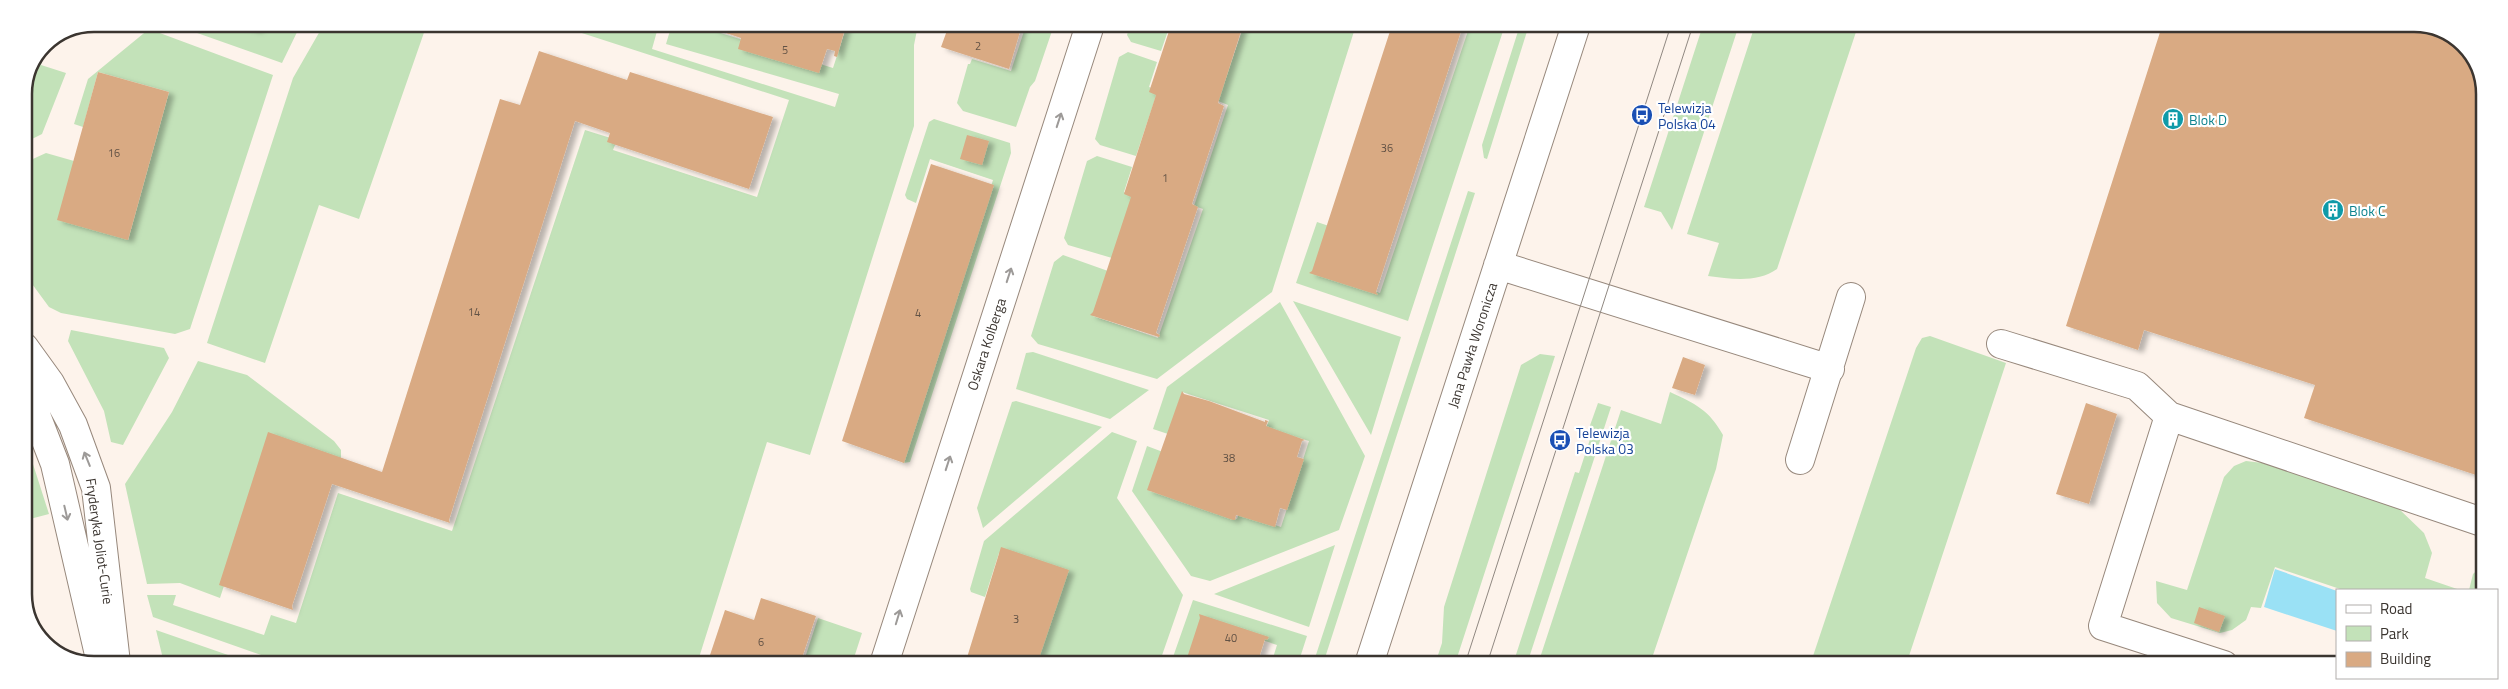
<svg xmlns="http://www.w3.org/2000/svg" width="2508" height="689" viewBox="0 0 2508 689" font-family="'Titillium Web',sans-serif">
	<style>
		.green { fill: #c3e2b9 }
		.water { fill: #9ae1f5 }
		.building { fill: #d9aa83; filter: url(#shadow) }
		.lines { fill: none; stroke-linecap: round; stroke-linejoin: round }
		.minor-casing { stroke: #97887c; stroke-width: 30 }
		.minor { stroke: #fff; stroke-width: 28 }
		.tram { stroke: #908881; stroke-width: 1 }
		.oneway { stroke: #9d9a98 }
		.labels { text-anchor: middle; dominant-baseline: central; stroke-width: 4.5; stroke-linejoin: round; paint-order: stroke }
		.number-label { font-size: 11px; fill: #625245 }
		.transit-label { font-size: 14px; fill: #164399; stroke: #fff; text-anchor: start }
		.culture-label { font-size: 14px; fill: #0d838f; stroke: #fff; text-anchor: start }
		.street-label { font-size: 14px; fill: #3b3530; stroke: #fff }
		.rim { fill: none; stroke: #3b3530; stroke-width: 2.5 }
	</style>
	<defs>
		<filter id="shadow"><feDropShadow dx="5.5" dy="3" stdDeviation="2.5" flood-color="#0004"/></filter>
	</defs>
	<rect width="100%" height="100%" fill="#fdf3eb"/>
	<!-- green -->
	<path class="green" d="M 177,24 L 237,24 L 257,30 L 259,24 L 301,24 L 282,63 L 183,28 Z
		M 324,24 L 427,24 L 359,219 L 319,205 L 265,363 L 207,343 L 293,78 Z
		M 554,24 L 659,24 L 652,49 L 835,107 L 839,94 L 666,44 L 672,24 L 713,24 L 711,30 L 833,68 L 847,25 L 918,25 L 914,45 L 914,126 L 810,455 L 767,442 L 697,664 L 284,663 L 153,617 L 147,595 L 176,595 L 173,605 L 264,635 L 271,615 L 296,623 L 338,493 L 452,531 L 585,130 L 617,140 L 613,150 L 757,197 L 789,100 Z
		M 1026,25 L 1054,25 L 1035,81 L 1030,87 L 1016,127 L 963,111 L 957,103 L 968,64 L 970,64 L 972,59 L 1011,71 Z
		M 1130,25 L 1170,25 L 1161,51 L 1131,42 L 1127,35 Z
		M 1244,25 L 1356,25 L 1272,292 L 1157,379 L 1038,344 L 1031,336 L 1054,262 L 1063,255 L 1108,271 L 1093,316 L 1158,338 L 1203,209 L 1194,206 L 1228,105 L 1218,101 Z
		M 1470,25 L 1505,25 L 1408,321 L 1296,283 L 1317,222 L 1329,226 L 1313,271 L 1380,293 Z
		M 1520,25 L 1529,25 L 1487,159 L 1484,158 L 1482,145 Z
		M 1703,25 L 1739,25 L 1672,230 L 1661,212 L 1644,207 Z
		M 1755,25 L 1858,26 L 1777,269 C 1758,283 1731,279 1708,276 L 1719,243 L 1687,234 Z
		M 149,29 L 273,75 L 190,329 L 175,334 L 61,313 L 49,307 L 24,273 L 24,163 L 46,153 L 74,161 L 128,240 L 169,92 L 98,72 L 83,127 L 74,124 L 88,79 Z
		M 48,43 L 41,65 L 66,73 L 42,134 L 24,143 L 24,95 L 45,44 Z
		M 1128,52 L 1157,62 L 1149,87 L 1158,90 L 1136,156 L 1100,145 L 1095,139 L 1119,57 Z
		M 934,119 L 1010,143 L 1011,153 L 910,462 L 903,463 L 993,180 L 930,159 L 916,203 L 907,199 L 905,195 L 929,122 Z
		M 1097,156 L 1132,167 L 1124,192 L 1133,195 L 1112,258 L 1068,245 L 1064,238 L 1087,161 Z
		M 1468,191 L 1475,193 L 1323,664 L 1313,664 Z
		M 1293,301 L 1401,337 L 1371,435 Z
		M 1280,302 L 1365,456 L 1339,530 L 1210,581 L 1191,576 L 1132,491 L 1147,446 L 1163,452 L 1150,491 L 1237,519 L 1239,513 L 1281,527 L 1309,441 L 1266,428 L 1269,420 L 1182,392 L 1168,434 L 1153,429 L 1167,387 Z
		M 71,330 L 164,348 L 169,358 L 123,445 L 111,442 L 104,411 L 68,341 Z
		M 1930,336 L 2006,363 L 1906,665 L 1810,665 L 1916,348 L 1922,338 Z
		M 1033,352 L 1149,390 L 1110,419 L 1016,389 L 1026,353 Z
		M 1540,354 L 1555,356 L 1455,664 L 1435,664 L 1442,643 L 1444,607 L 1521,365 Z
		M 198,361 L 247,375 L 334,441 L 341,450 L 341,462 L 272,439 L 220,598 L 180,583 L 147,584 L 125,484 L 172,412 Z
		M 1670,392 C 1696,404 1709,410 1723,435 L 1716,469 L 1650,664 L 1538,664 L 1621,410 L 1661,424 Z
		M 1016,401 L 1102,427 L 983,528 L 977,508 L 1012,402 Z
		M 1598,403 L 1611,407 L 1527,664 L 1513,664 L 1575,472 L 1579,473 L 1592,433 L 1588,431 Z
		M 1112,432 L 1137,441 L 1117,498 L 1183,595 L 1159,664 L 1037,664 L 999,553 L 985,597 L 971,592 L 970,589 L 984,541 Z
		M 24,436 L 49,514 L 30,519 L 24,502 Z
		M 2246,461 L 2263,463 L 2398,508 L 2424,533 L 2432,553 L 2425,578 L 2460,590 L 2343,590 L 2275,567 L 2261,608 L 2251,607 L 2246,620 L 2232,630 L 2220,633 L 2171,618 L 2157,603 L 2156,581 L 2187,590 L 2224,477 L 2234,466 Z
		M 1335,545 L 1309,627 L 1214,594 Z
		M 2482,566 L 2482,590 L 2469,590 L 2473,574 Z
		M 1193,600 L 1307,636 L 1298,664 L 1271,664 L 1277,645 L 1208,622 L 1194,664 L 1173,657 Z
		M 818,618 L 862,633 L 852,664 L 803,664 Z
		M 156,630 L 251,663 L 164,663 Z"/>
	<!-- water -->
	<path class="water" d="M 2275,569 L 2337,591 L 2337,631 L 2264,607 Z"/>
	<!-- building -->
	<path class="building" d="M 238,24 L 259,24 L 257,30 Z
		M 715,24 L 779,24 L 846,25 L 837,57 L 834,56 L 835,51 L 827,49 L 819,73 L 738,49 L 741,38 L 714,29 Z
		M 949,25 L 1022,25 L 1009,69 L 941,47 Z
		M 1171,25 L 1243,25 L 1218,103 L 1224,106 L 1192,204 L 1198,207 L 1156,333 L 1160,335 L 1159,337 L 1090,315 L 1093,312 L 1131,197 L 1124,194 L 1156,95 L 1149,92 Z
		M 1392,25 L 1463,25 L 1376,292 L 1378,295 L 1309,273 L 1312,271 Z
		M 2162,26 L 2431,26 L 2467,48 L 2484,90 L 2482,477 L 2304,418 L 2315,385 L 2144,330 L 2138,350 L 2066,326 Z
		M 539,51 L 627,80 L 630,72 L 773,117 L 749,189 L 607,142 L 610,133 L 575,121 L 449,520 L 450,523 L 332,484 L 292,606 L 293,610 L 219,585 L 268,432 L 382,472 L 500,99 L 520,105 Z
		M 98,72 L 169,92 L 128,240 L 57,220 Z
		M 967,135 L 989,141 L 982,165 L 960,159 Z
		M 931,164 L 994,185 L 904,463 L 842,441 Z
		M 1683,357 L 1705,365 L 1695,395 L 1672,388 Z
		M 1182,391 L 1184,394 L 1209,401 L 1265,422 L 1265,420 L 1268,421 L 1266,426 L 1305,440 L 1302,441 L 1297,457 L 1304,459 L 1287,510 L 1280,508 L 1275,527 L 1236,515 L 1235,520 L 1233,520 L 1147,490 Z
		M 2086,403 L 2117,414 L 2089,504 L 2056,494 Z
		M 1001,547 L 1069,570 L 1037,664 L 965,664 Z
		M 761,598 L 816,616 L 800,664 L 707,664 L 725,610 L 754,620 Z
		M 2199,607 L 2225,616 L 2219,632 L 2194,623 Z
		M 1199,614 L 1269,637 L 1267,640 L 1265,639 L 1257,664 L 1185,664 L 1200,618 Z"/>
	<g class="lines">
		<!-- minor casing -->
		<g class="minor-casing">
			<path id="minor" d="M 1498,265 L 1830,369
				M 2001,344 L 2137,386 L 2169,416
				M 24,347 L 50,383 L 73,425 L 96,488 L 116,663
				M 24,384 L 55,464 L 101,663
				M 1800,460 L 1851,297
				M 884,664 L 1090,25
				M 1369,664 L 1576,25
				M 2224,665 L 2103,626 L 2169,416 L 2482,522"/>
		</g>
		<!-- minor -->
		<use href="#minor" class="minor"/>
		<!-- tram -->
		<path class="tram" d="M 1465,664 L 1671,25
			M 1487,664 L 1693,25"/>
	</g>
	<!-- one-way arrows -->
	<defs><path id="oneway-shaft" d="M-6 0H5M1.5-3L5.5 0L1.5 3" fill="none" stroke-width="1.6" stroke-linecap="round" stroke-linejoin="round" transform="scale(1.25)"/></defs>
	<g class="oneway">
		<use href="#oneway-shaft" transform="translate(1059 120) rotate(-72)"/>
		<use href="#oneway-shaft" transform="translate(1009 275) rotate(-72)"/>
		<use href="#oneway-shaft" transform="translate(87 459) rotate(-112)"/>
		<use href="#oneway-shaft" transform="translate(948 463) rotate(-72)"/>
		<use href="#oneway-shaft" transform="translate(66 513) rotate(77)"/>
		<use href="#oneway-shaft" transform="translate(898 617) rotate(-73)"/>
	</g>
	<!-- icons -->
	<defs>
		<g id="bus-disc" transform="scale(1.125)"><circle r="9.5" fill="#1a4fb4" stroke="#fff"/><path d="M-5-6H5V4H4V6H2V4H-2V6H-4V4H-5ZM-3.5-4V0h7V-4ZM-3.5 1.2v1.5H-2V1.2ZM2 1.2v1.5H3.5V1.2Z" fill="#fff"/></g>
		<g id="building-disc" transform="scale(1.125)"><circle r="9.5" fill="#0f9aa8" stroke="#fff"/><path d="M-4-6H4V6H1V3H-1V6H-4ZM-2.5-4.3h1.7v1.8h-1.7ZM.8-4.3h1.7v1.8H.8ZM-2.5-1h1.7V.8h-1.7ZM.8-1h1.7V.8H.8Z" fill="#fff"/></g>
	</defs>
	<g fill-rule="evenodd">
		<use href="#bus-disc" x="1642" y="115"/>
		<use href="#building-disc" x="2173" y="119"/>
		<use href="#building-disc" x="2333" y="210"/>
		<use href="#bus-disc" x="1560" y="440"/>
	</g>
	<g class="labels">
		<!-- number labels -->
		<g class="number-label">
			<text x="978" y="46">2</text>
			<text x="785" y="50">5</text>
			<text x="1387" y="148">36</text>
			<text x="114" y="153">16</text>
			<text x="1165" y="178">1</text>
			<text x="474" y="312">14</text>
			<text x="918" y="313">4</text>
			<text x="1229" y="458">38</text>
			<text x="1016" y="619">3</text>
			<text x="1231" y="638">40</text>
			<text x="761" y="642">6</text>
		</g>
		<!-- transit labels -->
		<g class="transit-label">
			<text x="1658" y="107">Telewizja<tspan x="1658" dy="16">Polska 04</tspan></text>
			<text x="1576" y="432">Telewizja<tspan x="1576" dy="16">Polska 03</tspan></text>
		</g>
		<!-- culture labels -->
		<g class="culture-label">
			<text x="2189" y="119">Blok D</text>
			<text x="2349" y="210">Blok C</text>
		</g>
		<!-- street labels -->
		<g class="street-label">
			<text transform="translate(986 344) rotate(-72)">Oskara Kolberga</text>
			<text transform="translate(1472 345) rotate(-72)">Jana Pawła Woronicza</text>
			<text transform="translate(100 541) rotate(82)">Fryderyka Joliot-Curie</text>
		</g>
	</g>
	<!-- crop -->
	<path d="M0 0H2508V689H0ZM94 32H2414A62 62 0 0 1 2476 94V594A62 62 0 0 1 2414 656H94A62 62 0 0 1 32 594V94A62 62 0 0 1 94 32Z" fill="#fff" fill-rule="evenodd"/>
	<path class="rim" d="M94 32H2414A62 62 0 0 1 2476 94V594A62 62 0 0 1 2414 656H94A62 62 0 0 1 32 594V94A62 62 0 0 1 94 32Z"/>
	<!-- legend -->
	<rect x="2336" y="589" width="162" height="90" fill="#ffffff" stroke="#b1aeac"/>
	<rect x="2346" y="605" width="25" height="8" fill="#ffffff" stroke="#b1aeac"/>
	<text x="2380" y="614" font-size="15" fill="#3b3530">Road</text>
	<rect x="2346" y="626" width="25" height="15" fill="#c3e2b9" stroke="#b1aeac"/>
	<text x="2380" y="639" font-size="15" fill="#3b3530">Park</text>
	<rect x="2346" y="652" width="25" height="15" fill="#d9aa83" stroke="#b1aeac"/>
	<text x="2380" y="664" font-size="15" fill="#3b3530">Building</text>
</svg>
